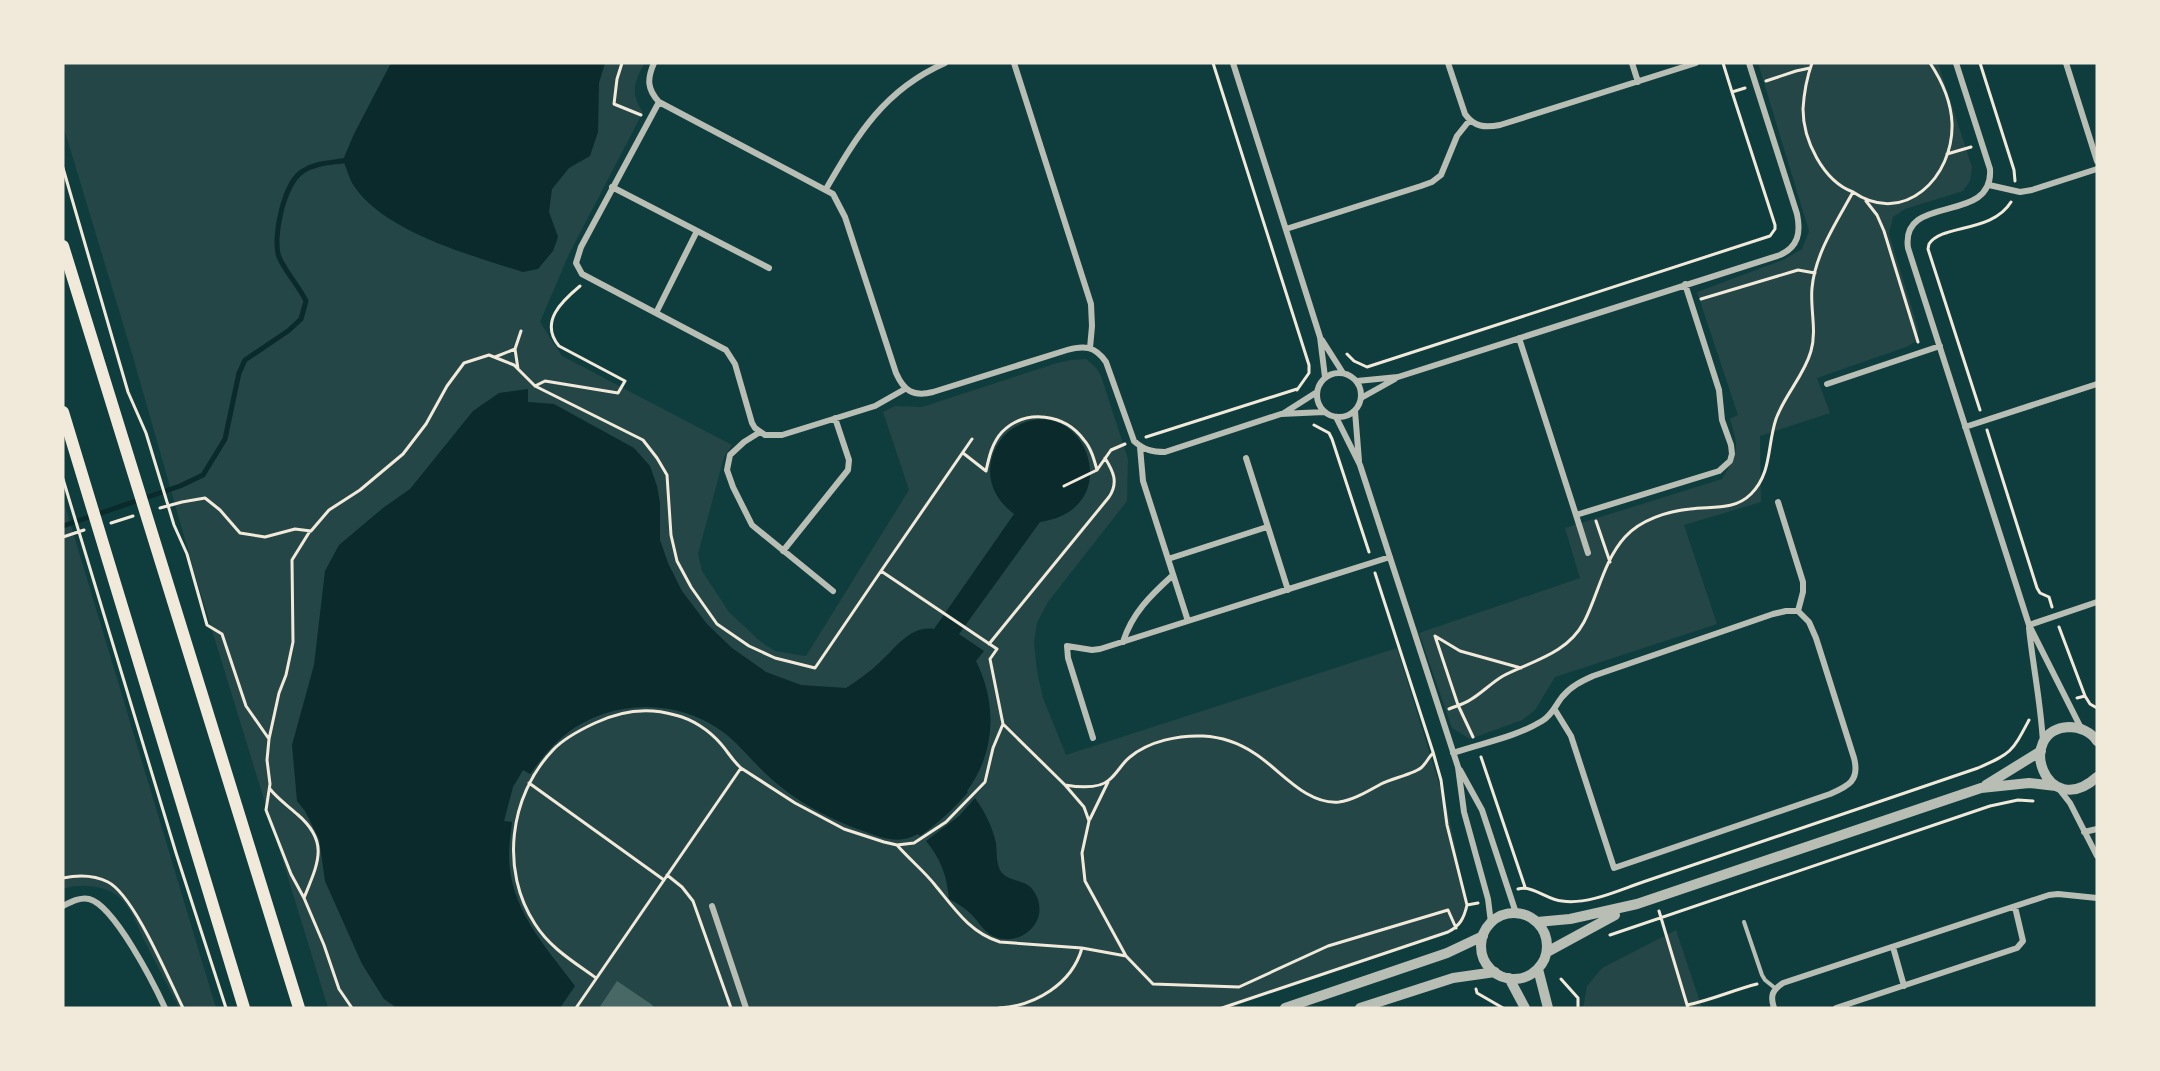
<svg xmlns="http://www.w3.org/2000/svg" width="2160" height="1071" viewBox="0 0 2160 1071" font-family="'Alegreya Sans',sans-serif">
	<style>
		.green { fill: #244646 }
		.water { fill: #0a2a2b }
		.lines { fill: none; stroke-linecap: round; stroke-linejoin: round }
		.stream { stroke: #0a2a2b; stroke-width: 5 }
		.building { fill: #486865 }
		.path { stroke: #f1e9da; stroke-width: 3 }
		.service { stroke: #b8beb3; stroke-width: 4 }
		.minor { stroke: #b8beb3; stroke-width: 6 }
		.tertiary { stroke: #b8beb3; stroke-width: 10 }
		.primary { stroke: #f1e9da; stroke-width: 12 }
	</style>
	<rect width="100%" height="100%" fill="#0f3d3e"/>
	<!-- green -->
	<path class="green" d="M 63,63 L 645,63 C 634,81 630,94 643,112 L 569,254 L 540,322 L 562,356 L 732,445 L 724,457 L 698,554 L 702,571 L 729,612 L 761,642 L 775,651 L 806,656 L 909,490 L 883,412 L 895,406 L 922,407 L 1057,363 L 1071,360 L 1086,359 L 1097,369 L 1101,376 L 1128,459 L 1127,501 L 1048,602 L 1037,623 L 1034,642 L 1037,671 L 1043,698 L 1066,755 L 1397,648 L 1448,812 L 1467,905 L 1456,928 L 1222,1008 L 328,1008 L 196,578 L 133,357 L 63,125 Z
		M 1758,63 L 1938,63 L 1972,167 L 1970,181 L 1963,191 L 1905,209 L 1893,217 L 1889,234 L 1918,328 L 1918,340 L 1906,347 L 1817,378 L 1830,413 L 1760,436 L 1761,502 L 1684,525 L 1717,624 L 1555,677 L 1535,710 L 1522,720 L 1470,739 L 1452,728 L 1419,633 L 1580,578 L 1565,528 L 1722,479 C 1739,451 1739,449 1730,419 L 1738,415 L 1697,292 L 1783,260 L 1802,249 L 1809,231 Z
		M 63,499 L 216,1008 L 179,1008 C 167,985 155,961 143,938 C 137,925 131,908 120,898 C 106,885 80,883 63,889 Z
		M 1676,930 L 1702,1008 L 1583,1008 L 1587,986 L 1602,968 Z"/>
	<!-- water -->
	<path class="water" d="M 391,63 L 605,63 L 599,83 L 598,132 L 590,156 L 569,168 L 552,189 L 549,212 L 558,237 L 553,251 L 538,269 L 523,272 C 473,256 384,232 354,186 C 349,179 347,169 343,160 L 354,134 Z
		M 528,389 L 528,402 L 554,404 L 634,448 L 650,466 L 657,486 L 660,503 L 660,540 L 668,563 L 682,591 L 707,624 L 732,648 L 766,672 L 801,685 L 846,688 C 858,680 870,672 880,662 C 895,649 910,625 934,629 L 1014,514 C 997,501 987,483 991,462 C 994,447 1003,433 1017,426 C 1084,390 1130,509 1040,522 L 959,634 L 984,651 L 976,661 C 997,703 996,752 967,791 L 968,792 C 954,809 938,823 920,836 L 918,834 C 900,844 885,839 866,832 C 829,819 794,801 765,773 C 751,760 739,744 723,732 C 677,698 611,699 566,734 C 552,745 541,759 530,774 L 523,770 L 513,787 L 504,821 L 512,822 C 511,833 509,844 509,855 C 509,908 545,946 575,986 L 560,1008 L 397,1008 L 384,999 L 362,964 L 325,881 L 319,839 L 305,811 L 297,801 L 292,745 L 314,665 L 325,571 L 339,545 L 383,508 L 410,489 L 473,411 L 499,393 Z
		M 975,798 C 985,812 992,826 996,843 C 997,852 996,862 1000,870 C 1008,884 1028,877 1036,895 C 1049,921 1023,945 998,938 C 984,934 981,924 971,914 C 965,908 957,903 949,899 C 947,876 941,859 926,841 L 959,816 Z"/>
	<g class="lines">
		<!-- stream -->
		<path class="stream" d="M 63,526 L 180,486 L 203,475 L 225,439 L 239,373 L 245,360 L 288,331 L 301,319 L 306,301 C 299,286 286,273 279,257 C 272,238 284,182 303,171 C 317,162 332,163 348,160"/>
	</g>
	<!-- building -->
	<path class="building" d="M 617,981 L 651,1004 L 655,1008 L 599,1008 Z"/>
	<g class="lines">
		<!-- path -->
		<path class="path" d="M 622,63 L 617,79 L 614,104 L 641,115
			M 1213,63 L 1309,365 L 1309,373 L 1297,390
			M 1723,63 L 1732,92 L 1745,88
			M 1980,63 L 2014,170 L 2015,181
			M 1766,81 L 1796,71 L 1810,68
			M 1947,154 L 1971,147
			M 63,168 L 128,392 L 146,433 L 174,525 L 187,554 L 207,625 L 222,634 L 246,706 L 269,739
			M 1853,192 C 1904,227 1954,177 1952,123 C 1951,102 1942,81 1930,63
			M 1866,201 L 1877,215 L 1884,231 L 1918,342
			M 1701,299 L 1798,270 L 1815,273
			M 1347,354 L 1354,361 L 1367,367 L 1770,236 L 1775,229 L 1775,225 L 1732,92
			M 495,357 L 515,349
			M 518,369 L 515,349 L 521,331
			M 535,386 L 545,381 L 618,393 L 625,381 L 559,346 C 539,322 562,301 580,286
			M 1980,410 L 1928,249 L 1929,244 C 1942,224 1992,233 2011,202
			M 1314,425 L 1329,433 L 1332,439 L 1369,552
			M 1987,430 L 2037,588 L 2040,593 L 2049,597 L 2052,607
			M 1146,437 L 1297,389
			M 963,453 L 986,471 C 989,457 992,443 1002,432 C 1026,408 1065,414 1084,440 C 1091,448 1094,459 1097,470
			M 63,479 L 176,853 L 226,1008
			M 1064,486 L 1097,470 L 1111,450 L 1125,444
			M 160,508 L 182,502 L 205,498 L 220,510 L 240,533 L 265,537 L 295,529 L 311,531 L 329,510 L 360,490 L 403,454 L 426,424 L 447,386 L 464,363 L 489,355 L 514,365 L 535,386 L 643,440 L 657,458 L 667,475 L 671,535 L 677,561 L 691,587 L 717,624 L 749,646 L 775,658 L 815,668 L 881,571 L 997,649 L 990,659 L 1003,724 L 993,748 L 985,782 L 946,822 L 914,843 L 897,845 L 884,842 L 844,829 L 795,803 L 741,768 C 732,760 728,752 721,744 C 709,730 692,719 675,715 C 648,707 620,711 595,723 C 580,730 564,738 553,750 C 509,796 500,871 535,924 C 550,948 574,962 596,978
			M 1596,521 L 1610,562
			M 111,523 L 133,516
			M 310,531 L 292,560 L 293,642 L 286,675 L 279,693 L 269,739 L 267,760 L 270,784 L 266,810 L 291,874 L 304,898 L 324,945 L 339,989 L 352,1008
			M 63,537 L 84,530
			M 881,571 L 972,439
			M 1375,573 L 1433,752 L 1441,780 L 1447,825 L 1467,905
			M 2059,627 L 2085,696
			M 989,644 L 1109,497 C 1119,482 1113,471 1105,458
			M 2077,698 L 2085,696 L 2090,704 L 2097,708
			M 1449,709 C 1456,706 1464,704 1470,700 C 1482,693 1491,683 1503,676 C 1532,661 1567,654 1584,622 C 1598,595 1604,560 1625,537 C 1640,520 1668,511 1690,509 C 1711,506 1734,511 1751,494 C 1772,473 1767,446 1776,419 C 1785,394 1804,376 1811,351 C 1817,330 1810,309 1812,288 C 1815,254 1837,221 1853,192 C 1823,181 1803,140 1803,109 C 1804,93 1807,77 1812,63
			M 1003,724 L 1065,785 C 1077,787 1099,789 1109,780 C 1117,774 1122,763 1130,757 C 1149,741 1179,735 1203,736 C 1222,737 1239,743 1254,753 C 1280,769 1305,805 1339,802 C 1354,800 1368,791 1381,784 C 1390,779 1417,773 1422,767 C 1426,763 1429,757 1433,753
			M 1473,737 L 1458,705 L 1435,636 L 1460,651 L 1521,668
			M 1481,757 L 1525,887
			M 529,783 L 664,880
			M 1065,785 L 1084,807 L 1089,821 L 1082,853 L 1085,881 L 1126,956 L 1153,984 L 1239,987 L 1328,946 L 1448,910 L 1456,928
			M 270,789 C 278,799 287,805 297,814 C 330,842 318,863 304,898
			M 1090,819 L 1108,782
			M 897,845 C 909,859 924,871 935,885 C 954,908 970,933 1000,942 L 1082,948 L 1126,956
			M 667,875 L 682,887 L 693,901 L 731,1008
			M 63,878 C 78,875 94,875 108,882 C 134,895 169,980 183,1008
			M 1518,889 C 1533,885 1547,900 1562,901 C 1588,905 1619,890 1643,882 L 1978,768 C 2012,753 2012,752 2029,720
			M 1659,911 L 1688,1008
			M 1610,935 L 1990,806 L 2018,800 L 2033,801
			M 1561,979 L 1578,998 L 1578,1008
			M 1476,989 L 1477,993 L 1503,1008
			M 1687,1005 C 1712,1000 1733,990 1757,984
			M 576,1008 L 741,768
			M 999,1008 C 1035,1006 1072,984 1082,948
			M 1222,1008 L 1448,932 C 1460,926 1464,918 1467,905 L 1478,903"/>
		<!-- service -->
		<path class="service" d="M 1744,922 L 1762,975 L 1765,980 L 1775,988"/>
		<!-- minor -->
		<path class="minor" d="M 654,63 C 647,79 647,89 659,102 L 833,194 L 845,217 L 896,373 C 904,391 913,397 933,392 L 1067,350 C 1084,345 1095,346 1106,362 L 1134,441 C 1144,450 1152,452 1165,452 L 1281,414 L 1324,412
			M 1014,63 L 1091,304 L 1092,326 L 1090,348
			M 1233,63 L 1320,337 L 1325,377
			M 1448,63 L 1465,114 C 1474,127 1485,128 1500,125 L 1696,63
			M 1632,63 L 1638,82
			M 1956,63 L 1990,169 C 1994,226 1900,192 1908,248 L 2029,625 L 2081,728
			M 2066,63 L 2097,161
			M 659,102 L 581,247 L 576,263 L 582,274 L 726,350 L 735,364 L 752,423 L 755,428 L 765,435 L 782,435 L 875,406 L 905,389
			M 1989,185 L 2020,192 L 2032,190 L 2097,169
			M 612,187 L 769,268
			M 826,189 C 858,134 884,90 945,63
			M 1286,229 L 1421,186 L 1432,182 L 1441,175 L 1457,136 L 1469,121
			M 656,313 L 697,231
			M 1519,338 L 1576,515 L 1719,471 L 1730,461 L 1732,454 L 1731,445 L 1722,420 L 1719,390 L 1685,284
			M 1322,340 L 1343,373
			M1317 395a22 22 0 1 1 44 0a22 22 0 1 1-44 0Z
			M 1357,381 L 1398,377 L 1780,255 C 1798,247 1801,233 1797,214 L 1749,63
			M 1827,384 L 1940,346
			M 1361,398 L 1395,379
			M 1355,411 L 1359,461
			M 1284,413 L 1317,392
			M 1336,417 L 1360,465 L 1458,767 L 1464,812 L 1488,899 L 1491,923
			M 1965,427 L 2097,384
			M 760,432 L 744,442 L 730,455 L 727,470 L 733,487 L 752,525 L 833,591
			M 1246,458 L 1288,590
			M 1576,515 L 1588,553
			M 783,551 L 848,470 L 849,460 L 835,418
			M 1168,559 L 1267,527
			M 1188,621 L 1390,557
			M 2029,625 L 2097,602
			M 2029,628 C 2033,667 2041,704 2043,743
			M 1123,642 C 1132,613 1151,595 1173,575
			M 1555,710 L 1571,736 L 1614,868 L 1830,794 C 1848,786 1860,781 1854,758 L 1816,638 L 1809,622 L 1798,611 L 1803,592 L 1803,582 L 1778,502
			M 1093,738 L 1068,658 L 1067,646 L 1092,650 L 1100,649 L 1188,621 L 1143,481 L 1140,447
			M 1453,753 C 1482,743 1516,737 1542,721 C 1552,715 1555,706 1562,697 C 1571,686 1582,681 1593,676 L 1773,614 L 1786,611 L 1798,611
			M 1460,770 L 1482,810 L 1516,913
			M 2059,789 L 2070,803 L 2097,856
			M 2084,832 L 2097,829
			M 63,906 C 71,902 80,897 89,899 C 114,905 154,984 165,1008
			M 712,906 L 746,1008
			M 1893,947 L 1904,986
			M 1774,1008 C 1770,996 1772,990 1783,983 L 2049,895 L 2058,894 L 2097,898
			M 1836,1008 L 2017,948 L 2023,941 L 2015,907"/>
		<!-- tertiary -->
		<path class="tertiary" d="M 2097,741 C 2091,732 2080,727 2069,727 C 2014,730 2046,823 2097,777
			M 1986,785 L 2041,751
			M1481 946a33 33 0 1 1 66 0a33 33 0 1 1-66 0Z
			M 1537,922 L 1570,919 L 1637,904 L 1981,788 L 2029,783 L 2056,786
			M 1547,952 L 1615,915
			M 1538,969 L 1548,1008
			M 1509,978 L 1525,1008
			M 1285,1008 L 1447,953 L 1483,936
			M 1360,1008 L 1453,978 L 1495,972"/>
		<!-- primary -->
		<path class="primary" d="M 63,246 L 299,1008
			M 63,412 L 244,1008"/>
	</g>
	<!-- border -->
	<rect width="2160" height="1071" fill="none" stroke="#f1e9da" stroke-width="129"/>
</svg>
